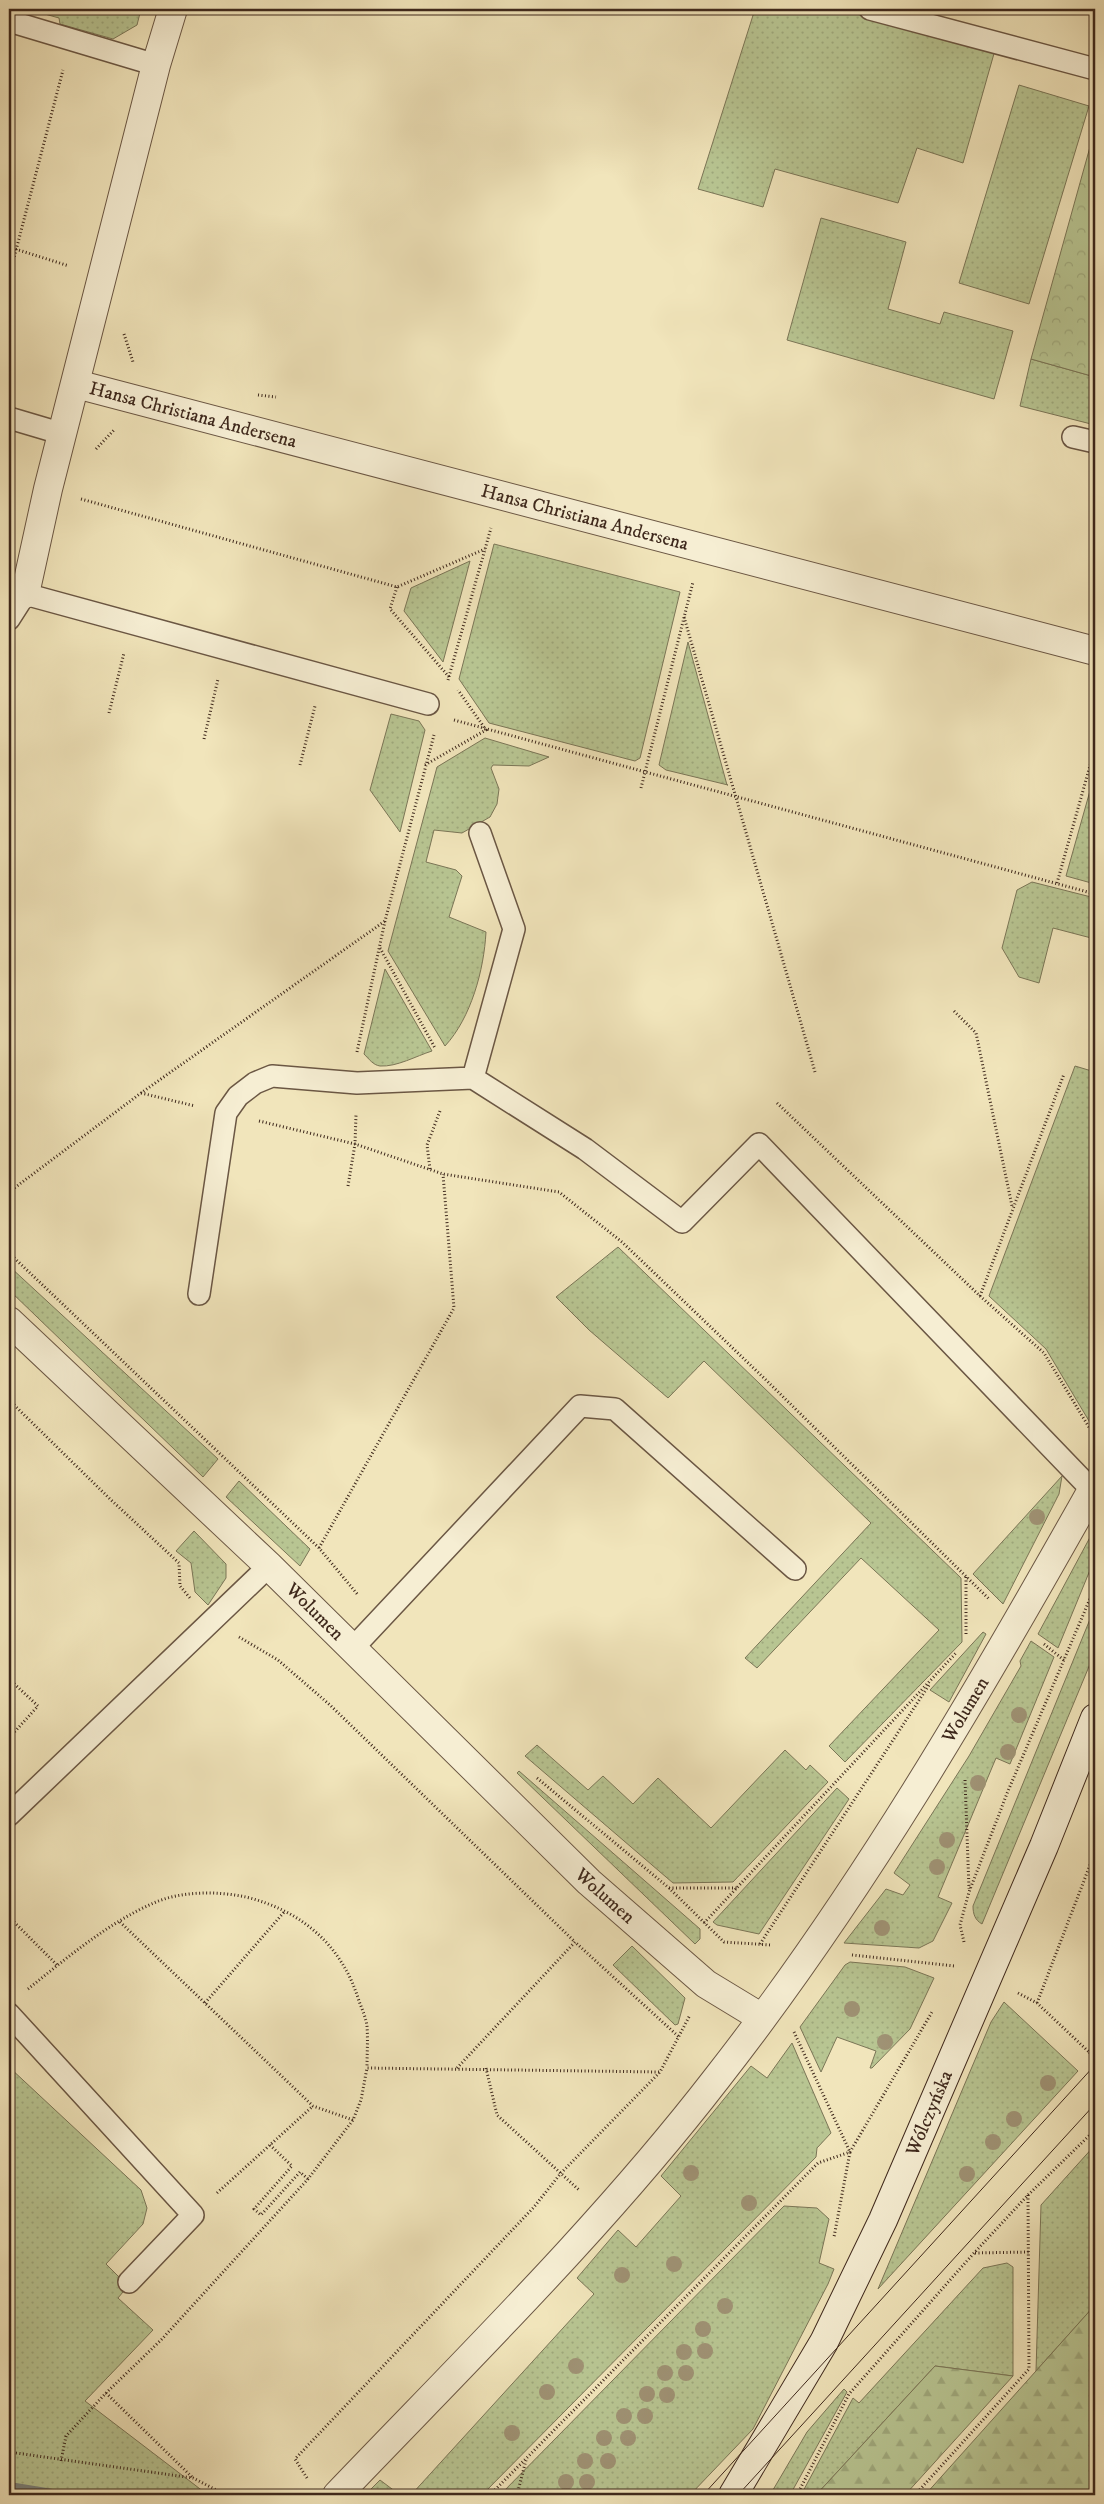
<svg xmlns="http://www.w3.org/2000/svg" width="1104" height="2504" viewBox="0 0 1104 2504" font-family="'IM FELL DW Pica',serif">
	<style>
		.grass { fill: url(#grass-dots); stroke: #7b7657 }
		.forest { fill: url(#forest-firs); stroke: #7b7657 }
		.park { fill: url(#park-crowns); stroke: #7b7657 }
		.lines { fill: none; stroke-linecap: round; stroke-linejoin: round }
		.stream { stroke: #79817c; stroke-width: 12 }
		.lane-casing { stroke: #6b5744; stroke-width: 24 }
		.street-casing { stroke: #6b5744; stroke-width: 30 }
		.secondary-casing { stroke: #3e281c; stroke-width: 30 }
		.path { stroke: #3e281c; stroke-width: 3; stroke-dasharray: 1 2.5; stroke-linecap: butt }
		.lane { stroke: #f6eed3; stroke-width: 21 }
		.street { stroke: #f6eed3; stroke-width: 28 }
		.secondary { stroke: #f6eed3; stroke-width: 28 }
		.tram { stroke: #3e281c; stroke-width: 1 }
		.tree { fill: #9f9274 }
		.labels { text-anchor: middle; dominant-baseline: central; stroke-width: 5; stroke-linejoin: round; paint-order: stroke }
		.street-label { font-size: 19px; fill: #3e281c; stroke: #f6eed3 }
	</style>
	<defs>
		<pattern id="grass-dots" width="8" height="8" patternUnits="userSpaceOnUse" patternTransform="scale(1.25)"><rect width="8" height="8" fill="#b8c592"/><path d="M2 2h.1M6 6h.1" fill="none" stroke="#9fa97d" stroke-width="1.8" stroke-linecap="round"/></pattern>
		<pattern id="forest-firs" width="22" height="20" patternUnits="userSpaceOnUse" patternTransform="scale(1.25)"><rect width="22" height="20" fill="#b8c592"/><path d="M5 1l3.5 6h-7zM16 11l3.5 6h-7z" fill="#9fa97d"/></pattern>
		<pattern id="park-crowns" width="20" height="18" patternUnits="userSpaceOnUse" patternTransform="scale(1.25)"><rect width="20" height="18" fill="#b8c592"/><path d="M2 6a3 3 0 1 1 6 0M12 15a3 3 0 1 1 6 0" fill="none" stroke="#9fa97d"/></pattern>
	</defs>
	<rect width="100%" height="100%" fill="#f1e5bb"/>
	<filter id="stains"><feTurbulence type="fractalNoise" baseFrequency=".004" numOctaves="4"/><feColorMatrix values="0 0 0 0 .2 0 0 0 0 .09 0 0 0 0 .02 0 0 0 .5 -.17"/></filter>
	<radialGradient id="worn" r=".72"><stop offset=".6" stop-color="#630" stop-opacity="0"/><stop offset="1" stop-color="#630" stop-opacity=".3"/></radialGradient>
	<!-- grass -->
	<path class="grass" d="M 27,9 L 141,9 L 137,25 L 113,39 L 60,24 L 59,18 Z
		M 755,9 L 837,9 L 995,50 L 963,163 L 917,148 L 898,203 L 775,169 L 763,207 L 698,189 Z
		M 1019,85 L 1089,106 L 1029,304 L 959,283 Z
		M 821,218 L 906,242 L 888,309 L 940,324 L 944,312 L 1013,331 L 994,399 L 787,340 Z
		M 1031,359 L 1095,377 L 1095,425 L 1020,406 Z
		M 494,544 L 680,592 L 640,758 L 635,761 L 489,723 L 459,679 Z
		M 470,561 L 443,662 L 404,611 L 411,588 Z
		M 688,642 L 727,785 L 728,785 L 666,770 L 659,765 Z
		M 391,714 L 419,721 L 425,730 L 400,832 L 370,790 Z
		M 485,738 L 549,757 L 529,766 L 493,765 L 491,768 L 499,789 L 497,804 L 490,817 L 462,833 L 434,830 L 426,862 L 456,870 L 462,876 L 449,917 L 486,932 C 484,970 471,1018 445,1046 L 388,951 L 437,767 Z
		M 1095,773 L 1095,884 L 1066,876 Z
		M 1032,882 L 1095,898 L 1095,939 L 1053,928 L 1039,983 L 1019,977 L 1002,948 L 1017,890 Z
		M 385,969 L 432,1051 C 416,1056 397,1067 380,1066 C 373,1065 369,1059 364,1054 Z
		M 1075,1066 L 1095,1072 L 1095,1431 L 1046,1349 L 989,1296 Z
		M 618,1247 L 961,1578 L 962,1642 L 845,1762 L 829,1746 L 939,1630 L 861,1558 L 757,1668 L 745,1658 L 871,1523 L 704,1361 L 668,1398 L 589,1330 L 556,1297 Z
		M 9,1266 L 218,1459 L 203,1477 L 9,1290 Z
		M 1062,1476 L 1059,1494 L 1003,1604 L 973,1574 Z
		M 239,1481 L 310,1549 L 300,1566 L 226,1497 Z
		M 1095,1528 L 1095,1558 L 1058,1648 L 1038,1634 Z
		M 194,1531 L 226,1564 L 226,1578 L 208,1605 L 195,1592 L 191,1563 L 176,1551 Z
		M 1095,1607 L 1095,1652 L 982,1924 C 975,1920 973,1914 973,1906 Z
		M 983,1632 L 986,1634 L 949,1702 L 930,1690 Z
		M 1031,1641 L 1054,1657 L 1010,1764 L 996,1758 L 938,1897 L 952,1903 L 933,1941 L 919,1948 L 844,1943 L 886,1889 L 903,1895 L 910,1885 L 894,1873 L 969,1756 L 1021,1666 L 1020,1661 Z
		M 537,1745 L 588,1790 L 603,1776 L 633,1804 L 658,1778 L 711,1828 L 785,1750 L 806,1770 L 810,1765 L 828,1782 L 733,1882 L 673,1883 L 525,1756 Z
		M 519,1771 L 700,1929 L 700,1939 L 695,1944 L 517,1773 Z
		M 837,1788 L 849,1799 L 759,1934 L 717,1925 L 713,1922 Z
		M 632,1946 L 685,1998 L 678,2024 L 675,2025 L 613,1965 Z
		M 850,1962 L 905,1967 L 934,1978 L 910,2029 L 872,2068 L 870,2068 L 876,2051 L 837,2037 L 821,2072 L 800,2027 L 845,1965 Z
		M 1004,2002 L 1078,2071 L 878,2289 L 991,2022 Z
		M 792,2043 L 831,2133 L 817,2148 L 816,2157 L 482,2495 L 411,2495 L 594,2294 L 577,2278 L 618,2230 L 636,2247 L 681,2196 L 661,2176 L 751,2066 L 767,2078 Z
		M 9,2067 L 141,2190 L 147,2208 L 143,2224 L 106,2264 L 128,2286 L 118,2298 L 153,2330 L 85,2401 L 208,2495 L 9,2495 Z
		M 1095,2145 L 1095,2305 L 1036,2371 L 1041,2205 Z
		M 784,2206 L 817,2208 L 829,2219 L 819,2263 L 834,2269 L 828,2284 L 753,2429 L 690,2495 L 500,2495 Z
		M 1007,2263 L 1013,2267 L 1013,2376 L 935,2366 L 816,2495 L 801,2495 L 853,2398 L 859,2403 L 983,2268 Z
		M 844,2389 L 847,2392 L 790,2495 L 770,2495 L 807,2432 Z
		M 380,2480 L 400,2495 L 365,2495 Z"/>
	<!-- forest -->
	<path class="forest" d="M 1095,2305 L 1095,2364 L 1089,2369 L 1095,2373 L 1095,2495 L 925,2495 Z
		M 935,2366 L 1013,2376 L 905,2495 L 816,2495 Z"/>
	<!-- park -->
	<path class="park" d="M 1095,129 L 1095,377 L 1031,359 Z"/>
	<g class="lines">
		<!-- stream -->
		<path class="stream" d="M 9,2488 L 52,2495"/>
		<!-- lane casing -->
		<g class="lane-casing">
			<path id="lane" d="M 870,9 L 1095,69
				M 9,21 L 156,65
				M 9,418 L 63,434
				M 1073,437 L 1095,442
				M 9,619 L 25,594 L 428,704
				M 473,1078 L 514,929 L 480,833
				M 199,1294 L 226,1113 L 238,1096 L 255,1083 L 272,1076 L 357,1083 L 473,1078 L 585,1149 L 682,1222 L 759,1144 L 1092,1490
				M 352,1649 L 580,1406 L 615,1409 L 795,1569
				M 9,1815 L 269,1566
				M 9,2014 L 193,2215 L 129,2282"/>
		</g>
		<!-- street casing -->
		<g class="street-casing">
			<g id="street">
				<path id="s1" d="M 76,384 L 1095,651"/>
				<path d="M 25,594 L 48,489 L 156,65 L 173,9"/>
				<path id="s2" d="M 9,1321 L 269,1566 L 589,1882 L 706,1984 L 762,2018"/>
				<path id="s3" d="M 337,2495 C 467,2359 602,2227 717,2078 C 861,1894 978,1693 1092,1490 L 1095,1491"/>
			</g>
		</g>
		<!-- secondary casing -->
		<g class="secondary-casing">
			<g id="secondary">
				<path id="s4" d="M 733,2495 L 824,2342 L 883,2220 L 1044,1846 L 1095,1718"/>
			</g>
		</g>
		<!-- path -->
		<path class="path" d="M 9,247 L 69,266
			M 9,277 L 63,70
			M 124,334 L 133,362
			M 258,395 L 276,397
			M 96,449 L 114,430
			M 81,499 L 397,587 L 485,549
			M 397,587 L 390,609 L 450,678
			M 684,617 L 815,1072
			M 448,680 L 491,528
			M 1093,685 L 1091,696 L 1095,708
			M 109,713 L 124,653
			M 454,720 L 1095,894
			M 204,739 L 218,679
			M 300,765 L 315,706
			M 425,765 L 486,730 L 458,690
			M 641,788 L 693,582
			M 1057,883 L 1095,748
			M 380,948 L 435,1048
			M 954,1011 L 976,1033 L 1012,1206
			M 357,1052 L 385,921 L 434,735
			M 141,1093 L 195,1106
			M 777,1103 L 980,1296 L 1044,1353 L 1095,1437
			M 259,1121 L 355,1144 L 443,1174 L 559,1192 L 622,1242 L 766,1380 L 989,1599
			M 430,1169 L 427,1145 L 440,1111
			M 348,1186 L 355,1144 L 356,1115
			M 9,1192 L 141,1093 L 385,921
			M 9,1253 L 319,1548 L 358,1595
			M 980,1296 L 1064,1074
			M 9,1400 L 110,1499 L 179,1563 L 180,1586 L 190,1598
			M 319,1548 L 454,1308 L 443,1174
			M 966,1577 L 966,1636
			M 239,1637 L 278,1660 L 330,1705 L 575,1942
			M 1044,1644 L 1065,1661
			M 9,1679 L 38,1706 L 9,1738
			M 537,1778 L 669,1888 L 724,1942 L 771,1945
			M 965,1780 L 969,1889
			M 669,1888 L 738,1888
			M 9,1917 L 58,1966
			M 120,1922 L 313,2106 L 353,2120
			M 704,1923 L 956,1653
			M 964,1942 L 960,1925 L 969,1892 L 1008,1791 L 1095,1587
			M 760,1944 L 929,1685
			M 852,1955 L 955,1966
			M 28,1989 C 68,1957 109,1922 156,1902 C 183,1891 217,1891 246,1897 C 302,1911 342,1945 359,2001 C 362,2009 366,2018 367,2026 C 368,2040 367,2054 367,2068
			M 1018,1993 L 1037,2003 L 1089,2052 L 1095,2045
			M 205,2003 L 285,1911
			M 1037,2003 L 1095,1852
			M 794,2032 L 850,2152 L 834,2237
			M 1089,2052 L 1095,2057
			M 457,2068 L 575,1942 L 679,2037
			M 486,2068 L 497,2115 L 579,2190
			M 270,2145 L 292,2166 L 254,2209 L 261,2215 L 300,2172 L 308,2179
			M 217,2193 L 313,2106
			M 975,2253 L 1029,2252
			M 106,2393 L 193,2478
			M 9,2452 L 193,2478 L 226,2495
			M 61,2461 L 66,2436 L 106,2393 L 162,2339 L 308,2179 L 353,2120 L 361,2100 L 367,2068 L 660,2072
			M 307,2478 L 295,2459 L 534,2207 L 561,2173 L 660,2072 L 690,2015
			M 490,2495 L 818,2163 L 850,2152 L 932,2012
			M 517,2495 L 526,2460
			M 797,2495 L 849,2394 L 974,2253 L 1028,2195 L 1095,2130
			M 915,2495 L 1029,2369 L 1028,2195"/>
		<!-- lane -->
		<use href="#lane" class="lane"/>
		<!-- street -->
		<use href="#street" class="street"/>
		<!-- secondary -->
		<use href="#secondary" class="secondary"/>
		<!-- tram -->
		<path class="tram" d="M 703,2495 L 1095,2065
			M 738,2495 L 1095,2104"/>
	</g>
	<!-- trees -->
	<g class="tree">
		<circle cx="1037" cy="1517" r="8"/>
		<circle cx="1019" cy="1715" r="8"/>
		<circle cx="1008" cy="1752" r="8"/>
		<circle cx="978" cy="1783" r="8"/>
		<circle cx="947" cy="1840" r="8"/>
		<circle cx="937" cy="1867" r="8"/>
		<circle cx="882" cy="1928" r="8"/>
		<circle cx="852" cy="2009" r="8"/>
		<circle cx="885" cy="2042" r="8"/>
		<circle cx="1048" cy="2083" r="8"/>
		<circle cx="1014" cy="2119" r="8"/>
		<circle cx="993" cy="2142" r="8"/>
		<circle cx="691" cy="2173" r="8"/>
		<circle cx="967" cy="2174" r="8"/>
		<circle cx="749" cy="2203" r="8"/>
		<circle cx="674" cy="2264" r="8"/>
		<circle cx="622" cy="2275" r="8"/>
		<circle cx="725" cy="2306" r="8"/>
		<circle cx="703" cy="2329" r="8"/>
		<circle cx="705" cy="2351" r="8"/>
		<circle cx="684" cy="2352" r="8"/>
		<circle cx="576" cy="2366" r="8"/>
		<circle cx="665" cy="2373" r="8"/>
		<circle cx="686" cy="2373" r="8"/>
		<circle cx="547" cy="2392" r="8"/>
		<circle cx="647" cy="2394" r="8"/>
		<circle cx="667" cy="2395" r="8"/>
		<circle cx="624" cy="2416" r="8"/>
		<circle cx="645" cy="2416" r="8"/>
		<circle cx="512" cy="2433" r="8"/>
		<circle cx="604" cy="2438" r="8"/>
		<circle cx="628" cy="2438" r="8"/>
		<circle cx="585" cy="2461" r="8"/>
		<circle cx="608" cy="2461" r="8"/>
		<circle cx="566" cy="2482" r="8"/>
		<circle cx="587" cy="2482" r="8"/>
	</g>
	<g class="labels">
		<!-- street labels -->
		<g class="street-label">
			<text stroke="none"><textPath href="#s1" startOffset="121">Hansa Christiana Andersena</textPath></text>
			<text stroke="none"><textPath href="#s1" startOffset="526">Hansa Christiana Andersena</textPath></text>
			<text stroke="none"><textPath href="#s2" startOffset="422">Wolumen</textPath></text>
			<text stroke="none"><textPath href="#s3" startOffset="1009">Wolumen</textPath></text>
			<text stroke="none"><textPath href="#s2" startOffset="828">Wolumen</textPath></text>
			<text stroke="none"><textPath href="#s4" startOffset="430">Wólczyńska</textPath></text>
		</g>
	</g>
	<!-- margin -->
	<rect width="1104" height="2504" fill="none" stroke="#f1e5bb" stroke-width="30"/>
	<rect x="10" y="10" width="1084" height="2484" fill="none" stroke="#3e281c" stroke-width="2.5"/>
	<rect x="15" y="15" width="1074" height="2474" fill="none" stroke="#3e281c"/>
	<rect width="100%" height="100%" filter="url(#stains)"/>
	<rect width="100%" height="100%" fill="url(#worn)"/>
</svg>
